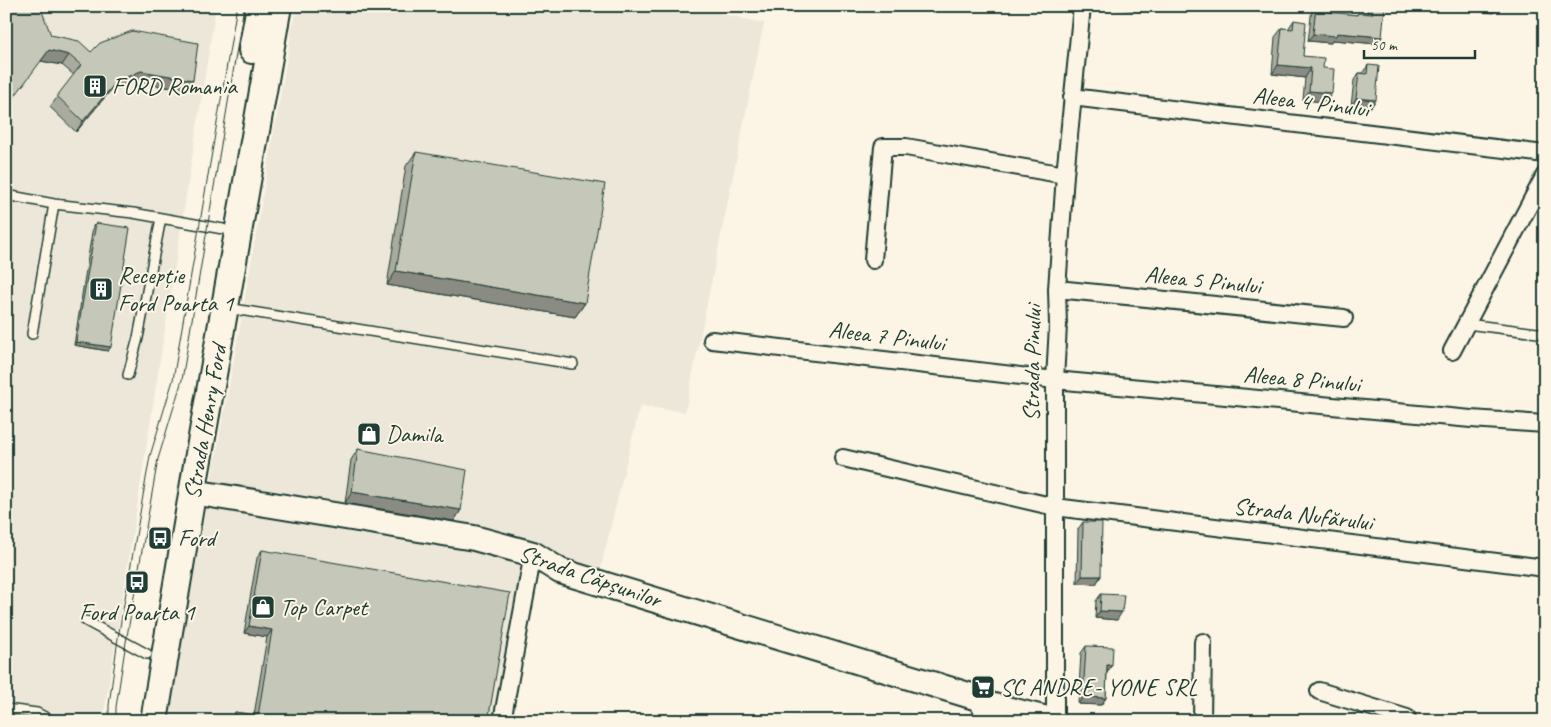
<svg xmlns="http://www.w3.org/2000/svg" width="1551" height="727" viewBox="0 0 1551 727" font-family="Caveat,sans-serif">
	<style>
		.built { fill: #ece7d8 }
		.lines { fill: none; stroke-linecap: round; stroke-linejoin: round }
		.lane-casing { stroke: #1f3d34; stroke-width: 12 }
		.street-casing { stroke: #1f3d34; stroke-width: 20 }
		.secondary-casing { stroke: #1f3d34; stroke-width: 28 }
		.primary-casing { stroke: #1f3d34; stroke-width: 30 }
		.lane { stroke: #fcf5e5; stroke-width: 9 }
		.street { stroke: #fcf5e5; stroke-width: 16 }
		.secondary { stroke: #fcf5e5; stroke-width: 24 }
		.primary { stroke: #fcf5e5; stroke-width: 26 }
		.tram { stroke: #1f3d34; stroke-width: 1 }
		.wall { fill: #a9ab9f; stroke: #1f3d34 }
		.shaded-wall { fill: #8a8b82; stroke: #1f3d34 }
		.building { fill: #c5c7b9; stroke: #1f3d34 }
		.labels { text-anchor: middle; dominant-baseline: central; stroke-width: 4; stroke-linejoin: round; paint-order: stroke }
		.poi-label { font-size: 24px; fill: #1f3d34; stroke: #fcf5e5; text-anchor: start }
		.street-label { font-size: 24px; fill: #1f3d34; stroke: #fcf5e5 }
	</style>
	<rect width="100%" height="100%" fill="#fcf5e5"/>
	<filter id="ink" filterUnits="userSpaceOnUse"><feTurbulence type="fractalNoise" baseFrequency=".02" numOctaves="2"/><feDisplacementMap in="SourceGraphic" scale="10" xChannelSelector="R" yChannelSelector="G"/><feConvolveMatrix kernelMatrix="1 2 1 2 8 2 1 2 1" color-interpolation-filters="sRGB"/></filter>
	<g filter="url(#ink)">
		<!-- built -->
		<path class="built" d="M 6,6 L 216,6 L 103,721 L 6,721 Z
			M 296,6 L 684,6 L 764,23 L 685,412 L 640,406 L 599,575 L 523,556 L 495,721 L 167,721 L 239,331 Z"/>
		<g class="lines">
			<!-- lane casing -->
			<g class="lane-casing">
				<path id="lane" d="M 6,195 L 54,204 L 133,213 L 223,229
					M 227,308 L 573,364
					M 1467,324 L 1545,334
					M 32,334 L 54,204
					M 128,375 L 138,338 L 161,218
					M 86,621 L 147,654
					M 6,709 L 37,713 L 53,721"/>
			</g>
			<!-- street casing -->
			<g class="street-casing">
				<path id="street" d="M 1072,97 L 1545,154
					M 873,260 L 883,147 L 906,147 L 1065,175
					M 1057,289 L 1344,318
					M 712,340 L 1055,380 L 1471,419 L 1545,424
					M 1452,351 L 1545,175
					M 843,458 L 1055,507 L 1545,568
					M 1319,691 L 1407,718 L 1406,721
					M 978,698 L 1056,717
					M 502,721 L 533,554
					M 1055,721 L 1055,380 L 1058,325 L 1057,289 L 1065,175 L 1082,6
					M 1202,721 L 1203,642"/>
			</g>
			<!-- secondary casing -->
			<g class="secondary-casing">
				<path id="secondary" d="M 193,492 L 474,538 L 533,554 L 560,571 L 978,698 L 997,721"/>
			</g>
			<!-- primary casing -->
			<g class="primary-casing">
				<path id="primary" d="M 252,50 L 260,6
					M 154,721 L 196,471 L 278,6"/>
			</g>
			<!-- lane -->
			<use href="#lane" class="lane"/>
			<!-- street -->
			<use href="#street" class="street"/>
			<!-- secondary -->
			<use href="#secondary" class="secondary"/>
			<!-- primary -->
			<use href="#primary" class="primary"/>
			<!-- tram -->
			<path class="tram" d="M 109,719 L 109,705 L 118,638 L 150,456 L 173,380 L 237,6
				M 116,721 L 116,707 L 126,642 L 158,459 L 182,380 L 244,6"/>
		</g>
		<!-- wall -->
		<path class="wall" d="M 1313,6 L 1328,6 L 1328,12 L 1356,15 L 1358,13 L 1367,14 L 1368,6 L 1385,6 L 1377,44 L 1333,40 L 1331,43 L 1308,41 L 1312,8 Z
			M 1294,20 L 1303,56 L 1323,68 L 1332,93 L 1326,102 L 1303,100 L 1305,78 L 1272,74 L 1275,37 L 1282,28 L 1288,29 Z
			M 51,35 L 91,52 L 193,80 L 186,90 L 134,82 L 110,91 L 76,132 L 50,107 L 74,75 L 62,65 L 41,61 Z
			M 1368,65 L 1371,107 L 1351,106 L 1354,80 L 1359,73 L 1363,73 Z
			M 1545,76 L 1545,99 L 1541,98 L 1544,77 Z
			M 416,152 L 585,303 L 575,317 L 387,285 L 406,166 Z
			M 96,223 L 108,351 L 74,345 L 93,226 Z
			M 358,449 L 461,510 L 454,521 L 345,503 L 351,460 Z
			M 1083,522 L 1101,576 L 1096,584 L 1077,583 L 1078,529 Z
			M 262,550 L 488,721 L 230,721 L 235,712 L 254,715 L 267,637 L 244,633 L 257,558 Z
			M 1101,594 L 1117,620 L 1095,618 L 1096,601 Z
			M 1086,646 L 1107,672 L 1106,698 L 1101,705 L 1078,704 L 1081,653 Z"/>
		<!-- shaded-wall -->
		<path class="shaded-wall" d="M 1119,6 L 1153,6 L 1150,12 L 1117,9 Z
			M 1435,6 L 1498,6 L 1494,13 L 1435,7 Z
			M 1337,33 L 1382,37 L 1377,44 L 1333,40 L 1331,43 L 1308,41 L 1313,34 Z
			M 49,50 L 69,55 L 62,65 L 41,61 Z
			M 1278,65 L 1311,68 L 1305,78 L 1272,74 Z
			M 141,71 L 193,80 L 186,90 L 134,82 L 110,91 L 76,132 L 83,121 L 117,81 Z
			M 1309,91 L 1332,93 L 1326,102 L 1303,100 Z
			M 1545,94 L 1545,99 L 1541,98 Z
			M 1356,98 L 1376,100 L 1371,107 L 1351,106 Z
			M 396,271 L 585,303 L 575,317 L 387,285 Z
			M 76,342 L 111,347 L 108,351 L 74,345 Z
			M 352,492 L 461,510 L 454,521 L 345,503 Z
			M 1082,576 L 1101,576 L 1096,584 L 1077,583 Z
			M 1100,611 L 1122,612 L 1117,620 L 1095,618 Z
			M 249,626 L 272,630 L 267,637 L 244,633 Z
			M 1107,665 L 1112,665 L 1107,673 Z
			M 1083,697 L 1106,698 L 1101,705 L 1078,704 Z"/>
		<!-- building -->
		<path class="building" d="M 6,6 L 40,6 L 51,35 L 79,41 L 91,52 L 100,43 L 132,31 L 198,43 L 193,80 L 141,71 L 117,81 L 83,121 L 57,96 L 81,65 L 69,55 L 49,50 L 6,108 Z
			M 1316,6 L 1328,6 L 1328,12 L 1357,15 L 1358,13 L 1372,14 L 1373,6 L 1385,6 L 1382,37 L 1337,33 L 1336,36 L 1313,34 Z
			M 1294,20 L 1306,22 L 1303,56 L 1324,58 L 1323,68 L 1334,69 L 1332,93 L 1309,91 L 1311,68 L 1278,65 L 1282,28 L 1293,29 Z
			M 1368,65 L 1379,66 L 1376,100 L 1356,98 L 1359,73 L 1367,74 Z
			M 416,152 L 605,184 L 585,303 L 396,271 Z
			M 96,223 L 130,228 L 111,347 L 76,342 Z
			M 358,449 L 467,470 L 461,510 L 352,492 Z
			M 1083,522 L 1102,522 L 1101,576 L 1082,576 Z
			M 262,550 L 510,593 L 488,721 L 234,721 L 235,712 L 258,716 L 272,630 L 249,626 Z
			M 1101,594 L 1124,595 L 1122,612 L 1100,611 Z
			M 1086,646 L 1113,647 L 1112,665 L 1107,665 L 1106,698 L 1083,697 Z"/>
	</g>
	<!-- icons -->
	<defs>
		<g id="building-square" transform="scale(1.25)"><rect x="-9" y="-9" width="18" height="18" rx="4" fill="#1f3d34" stroke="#fcf5e5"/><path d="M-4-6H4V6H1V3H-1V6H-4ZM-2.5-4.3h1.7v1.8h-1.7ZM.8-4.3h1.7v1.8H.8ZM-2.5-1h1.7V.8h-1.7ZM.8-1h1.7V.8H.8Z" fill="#fff"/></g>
		<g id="shop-square" transform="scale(1.25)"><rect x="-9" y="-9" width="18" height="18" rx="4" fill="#1f3d34" stroke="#fcf5e5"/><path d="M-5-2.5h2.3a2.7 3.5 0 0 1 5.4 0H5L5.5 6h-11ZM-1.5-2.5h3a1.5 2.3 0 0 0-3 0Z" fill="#fff"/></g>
		<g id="bus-square" transform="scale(1.25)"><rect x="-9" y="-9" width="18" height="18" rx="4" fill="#1f3d34" stroke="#fcf5e5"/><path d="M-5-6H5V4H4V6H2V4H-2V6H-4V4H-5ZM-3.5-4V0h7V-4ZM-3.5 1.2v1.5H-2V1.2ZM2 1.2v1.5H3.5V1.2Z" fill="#fff"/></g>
		<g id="supermarket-square" transform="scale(1.25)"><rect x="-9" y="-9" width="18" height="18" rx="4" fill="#1f3d34" stroke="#fcf5e5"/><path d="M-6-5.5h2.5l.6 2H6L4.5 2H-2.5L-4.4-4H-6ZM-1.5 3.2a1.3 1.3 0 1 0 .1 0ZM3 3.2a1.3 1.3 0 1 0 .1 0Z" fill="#fff"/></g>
	</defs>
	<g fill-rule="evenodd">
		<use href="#building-square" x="95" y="86"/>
		<use href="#building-square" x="101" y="289"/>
		<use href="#shop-square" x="369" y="434"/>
		<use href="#bus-square" x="160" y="538"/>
		<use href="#bus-square" x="137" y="582"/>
		<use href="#shop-square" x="263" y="607"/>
		<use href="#supermarket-square" x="983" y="687"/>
	</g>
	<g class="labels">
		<!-- poi labels -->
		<g class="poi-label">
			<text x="112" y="86">FORD Romania</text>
			<text x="118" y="275">Recepție<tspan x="118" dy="28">Ford Poarta 1</tspan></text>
			<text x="386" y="434">Damila</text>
			<text x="178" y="538">Ford</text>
			<text x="280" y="607">Top Carpet</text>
			<text x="137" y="612" text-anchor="middle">Ford Poarta 1</text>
			<text x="1000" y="687">SC ANDRE- YONE SRL</text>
		</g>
		<!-- street labels -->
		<g class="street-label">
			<text transform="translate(1311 102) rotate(7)">Aleea 4 Pinului</text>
			<text transform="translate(1203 280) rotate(6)">Aleea 5 Pinului</text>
			<text transform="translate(887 336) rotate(7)">Aleea 7 Pinului</text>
			<text transform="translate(1032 363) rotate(-89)">Strada Pinului</text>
			<text transform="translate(1302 379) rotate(5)">Aleea 8 Pinului</text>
			<text transform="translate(205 422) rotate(-80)">Strada Henry Ford</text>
			<text transform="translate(1303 514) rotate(7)">Strada Nufărului</text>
			<text transform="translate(590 576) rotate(19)">Strada Căpșunilor</text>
		</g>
	</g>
	<!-- margin -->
	<rect width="1551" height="727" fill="none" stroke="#fcf5e5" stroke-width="25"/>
	<rect x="12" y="12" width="1526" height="702" fill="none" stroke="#1f3d34" stroke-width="2" filter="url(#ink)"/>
	<!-- scale -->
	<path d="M1364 50v8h111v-8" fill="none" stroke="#1f3d34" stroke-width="2.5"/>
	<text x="1371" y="50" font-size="15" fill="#1f3d34" stroke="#fcf5e5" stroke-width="4" paint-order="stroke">50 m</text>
</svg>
